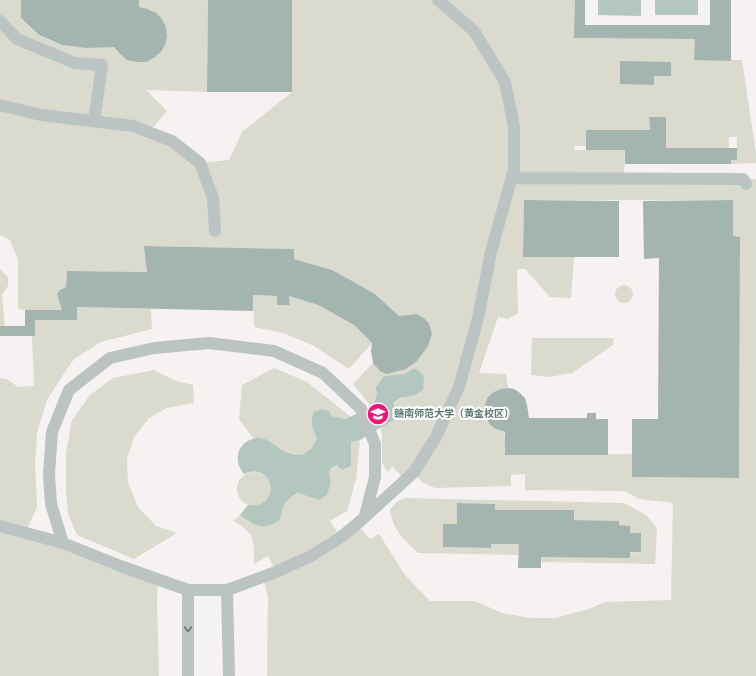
<svg xmlns="http://www.w3.org/2000/svg" width="756" height="676" viewBox="0 0 756 676" font-family="'Fira Sans Condensed','Noto Sans SC',sans-serif">
	<style>
		.green { fill: #dadacf; fill-rule: evenodd }
		.water { fill: #b3c7be }
		.building { fill: #a4b4af }
		.lines { fill: none; stroke-linecap: round; stroke-linejoin: round }
		.minor { stroke: #bbc4c2; stroke-width: 12 }
		.oneway { stroke: #5a7870 }
		.labels { text-anchor: middle; dominant-baseline: central; stroke-width: 4; stroke-linejoin: round; paint-order: stroke }
		.poi-label { font-size: 10px; font-weight: bold; fill: #5a7870; stroke: #fff; text-anchor: start }
	</style>
	<rect width="100%" height="100%" fill="#f5f2f1"/>
	<!-- green -->
	<path class="green" d="M 0,0 L 21,0 L 21,18 C 27,23 33,31 39,35 C 63,50 88,47 114,47 C 118,52 122,57 128,60 C 140,66 160,60 164,46 C 166,42 164,35 163,30 C 161,14 155,10 139,7 L 139,0 L 208,0 L 207,92 L 146,90 L 167,111 L 149,132 L 200,163 L 229,160 L 242,132 L 292,92 L 292,0 L 575,0 L 575,38 L 695,39 L 695,60 L 742,60 L 756,153 L 756,163 L 731,164 L 731,160 L 737,160 L 737,137 L 729,137 L 729,148 L 666,148 L 665,117 L 649,117 L 650,130 L 586,146 L 575,146 L 574,150 L 625,150 L 624,178 L 756,179 L 756,676 L 267,676 L 268,596 L 263,578 L 276,572 L 268,556 L 254,564 C 254,539 255,533 233,521 L 240,515 L 250,523 L 280,519 C 283,504 284,501 298,493 L 319,500 L 327,495 L 331,482 L 329,472 L 331,468 L 337,465 L 351,466 L 351,442 L 360,440 L 356,479 L 347,511 L 330,521 L 341,537 L 357,524 L 370,539 L 379,534 L 405,575 L 430,601 L 475,601 L 502,613 L 530,618 L 555,618 L 589,609 L 605,602 L 671,600 L 673,503 L 639,499 L 625,491 L 525,490 L 525,474 L 511,475 L 511,486 L 435,488 L 422,482 L 414,472 L 405,480 L 392,466 L 388,472 L 382,463 L 382,434 L 380,427 C 384,424 385,423 387,419 C 395,402 396,397 415,395 L 414,368 L 404,374 L 384,376 L 377,395 L 372,407 L 353,384 L 373,363 L 381,372 L 387,374 L 417,361 L 428,346 L 432,334 L 429,323 L 424,318 L 417,314 L 399,316 L 375,294 L 354,282 L 332,270 L 294,259 L 294,249 L 145,246 L 147,272 L 67,271 L 66,287 L 60,290 L 57,294 L 65,310 L 25,310 L 18,309 L 18,260 L 10,240 L 0,235 ZM 524,200 L 733,200 L 733,236 L 740,237 L 739,478 L 632,477 L 632,454 L 506,455 L 505,434 C 501,429 494,429 489,424 C 476,408 489,390 508,388 L 506,374 L 479,373 L 498,317 L 508,319 L 518,313 L 517,269 L 525,269 L 550,297 L 571,298 L 574,257 L 523,257 Z
		M 0,269 L 8,277 L 8,286 L 2,295 L 5,326 L 0,326 Z
		M615 294a9 9 0 1 1 18 0a9 9 0 1 1-18 0Z
		M 253,295 L 277,296 L 277,305 L 290,305 L 289,296 L 318,305 L 354,325 L 372,343 L 349,369 L 314,346 L 283,333 L 254,327 Z
		M 77,307 L 151,309 L 152,329 L 101,342 L 74,359 L 61,378 L 47,400 L 37,433 L 35,465 L 37,507 L 26,532 L 158,579 L 157,602 L 159,676 L 0,676 L 0,378 L 7,379 L 18,387 L 34,386 L 32,336 L 35,320 L 77,320 Z
		M 532,338 L 614,338 L 613,345 L 572,373 L 549,377 L 531,375 Z
		M 274,368 L 307,382 L 351,417 L 345,419 L 332,416 L 317,438 L 312,448 L 302,455 L 286,452 L 263,438 L 253,438 L 239,419 L 242,385 Z
		M 154,370 L 176,381 L 193,385 L 194,403 L 167,408 L 149,418 L 134,437 L 127,459 L 128,483 L 138,507 L 156,526 L 177,533 L 134,559 L 77,535 L 68,514 L 66,490 L 66,453 L 72,420 L 90,395 L 113,378 Z
		M237 489a17 17 0 1 1 34 0a17 17 0 1 1-34 0Z
		M 405,498 L 624,503 L 646,515 L 657,528 L 655,564 L 541,562 L 541,557 L 641,552 L 641,534 L 630,533 L 629,526 L 619,525 L 618,521 L 574,520 L 574,510 L 495,510 L 495,504 L 457,503 L 457,524 L 443,524 L 443,547 L 490,548 L 491,544 L 519,544 L 519,555 L 418,553 C 404,540 392,529 390,509 L 398,501 Z"/>
	<!-- water -->
	<path class="water" d="M 598,0 L 641,0 L 641,16 L 598,15 Z
		M 655,0 L 698,0 L 698,15 L 655,15 Z
		M 414,368 L 419,371 L 424,377 L 423,390 L 415,395 L 400,398 L 394,403 L 395,419 L 360,440 L 351,442 L 351,466 L 342,470 L 337,465 L 331,468 L 329,472 L 331,482 L 327,495 L 319,500 L 298,493 C 284,501 283,504 280,520 C 264,531 254,526 240,515 L 248,505 C 282,510 275,460 244,474 C 238,466 236,461 239,451 C 241,446 245,442 250,440 C 266,432 274,447 286,452 C 291,454 297,454 302,455 L 312,448 L 317,438 C 312,429 310,423 314,412 L 322,409 L 329,411 L 332,416 L 345,419 L 372,407 L 377,395 L 376,387 L 384,376 L 404,374 Z"/>
	<!-- building -->
	<path class="building" d="M 21,0 L 139,0 L 139,7 L 148,9 L 156,13 L 162,19 L 166,27 L 167,36 L 165,45 L 161,52 L 154,58 L 146,62 L 136,62 L 127,60 L 120,54 L 114,47 L 87,48 L 62,45 L 39,35 L 21,18 Z
		M 208,0 L 292,0 L 292,92 L 207,92 Z
		M 575,0 L 585,0 L 585,25 L 710,25 L 710,0 L 731,0 L 731,61 L 694,60 L 695,39 L 574,38 Z
		M 620,61 L 671,62 L 671,76 L 654,76 L 654,85 L 620,84 Z
		M 649,117 L 666,117 L 666,148 L 737,148 L 737,160 L 731,160 L 731,164 L 625,164 L 625,150 L 586,150 L 586,130 L 650,130 Z
		M 524,200 L 619,201 L 619,257 L 523,257 Z
		M 733,200 L 733,236 L 740,237 L 739,478 L 632,477 L 632,419 L 658,419 L 659,258 L 644,259 L 643,201 Z
		M 144,246 L 294,249 L 294,259 L 332,270 L 354,282 L 375,294 L 399,316 L 417,314 L 424,318 L 429,323 L 432,334 L 428,346 L 417,361 L 406,369 L 387,374 L 381,372 L 373,363 L 371,351 L 372,343 L 354,325 L 318,305 L 289,296 L 290,305 L 277,305 L 277,296 L 253,295 L 253,311 L 77,307 L 77,320 L 35,320 L 35,336 L 0,336 L 0,326 L 25,326 L 25,310 L 62,310 L 57,294 L 60,290 L 66,287 L 67,271 L 147,272 Z
		M 508,388 L 514,389 L 520,393 L 525,398 L 527,405 L 529,418 L 587,418 L 587,413 L 596,413 L 596,419 L 608,419 L 608,455 L 505,455 L 505,432 L 496,429 L 490,425 L 486,418 L 484,411 L 485,404 L 488,397 L 494,392 L 501,389 Z
		M 457,503 L 495,504 L 495,510 L 574,510 L 574,520 L 619,521 L 619,525 L 630,526 L 630,533 L 641,533 L 641,552 L 630,552 L 630,558 L 541,557 L 541,568 L 518,568 L 519,544 L 491,544 L 491,548 L 443,547 L 443,524 L 457,524 Z"/>
	<g class="lines">
		<!-- minor -->
		<path class="minor" d="M 0,21 L 17,39 L 75,63 L 102,65 L 94,121
			M 0,105 L 41,115 L 133,126 L 172,141 L 200,163 L 213,198 L 215,231
			M 512,178 L 743,179 L 746,184
			M 0,526 L 63,543 L 123,567 L 188,590 L 227,590 L 276,572 L 311,556 L 341,537 L 357,524 L 414,472 L 436,437 L 459,387 L 478,318 L 491,252 L 514,169 L 514,127 L 505,82 L 474,31 L 438,0
			M 63,543 L 51,504 L 49,474 L 52,432 L 69,390 L 110,358 L 154,348 L 209,343 L 274,351 L 323,373 L 361,409 L 375,444 L 375,477 L 365,516
			M 188,590 L 188,676
			M 227,590 L 229,676"/>
	</g>
	<!-- one-way arrows -->
	<defs><path id="oneway-chevron" d="M-2-3.5L2.5 0L-2 3.5" fill="none" stroke-width="1.6" stroke-linecap="round" stroke-linejoin="round"/></defs>
	<use class="oneway" href="#oneway-chevron" transform="translate(188 629) rotate(90)"/>
	<!-- icons -->
	<defs>
		<g id="university-disc" transform="scale(1.15)"><circle r="9.5" fill="#f0167c" stroke="#fff"/><path d="M0-5L7-2L0 1L-7-2ZM-4 1L0 2.5L4 1V4Q0 6-4 4Z" fill="#fff"/></g>
	</defs>
	<g fill-rule="evenodd">
		<use href="#university-disc" x="378" y="414"/>
	</g>
	<g class="labels">
		<!-- poi labels -->
		<g class="poi-label">
			<text x="394" y="414">赣南师范大学（黄金校区）</text>
		</g>
	</g>
</svg>
